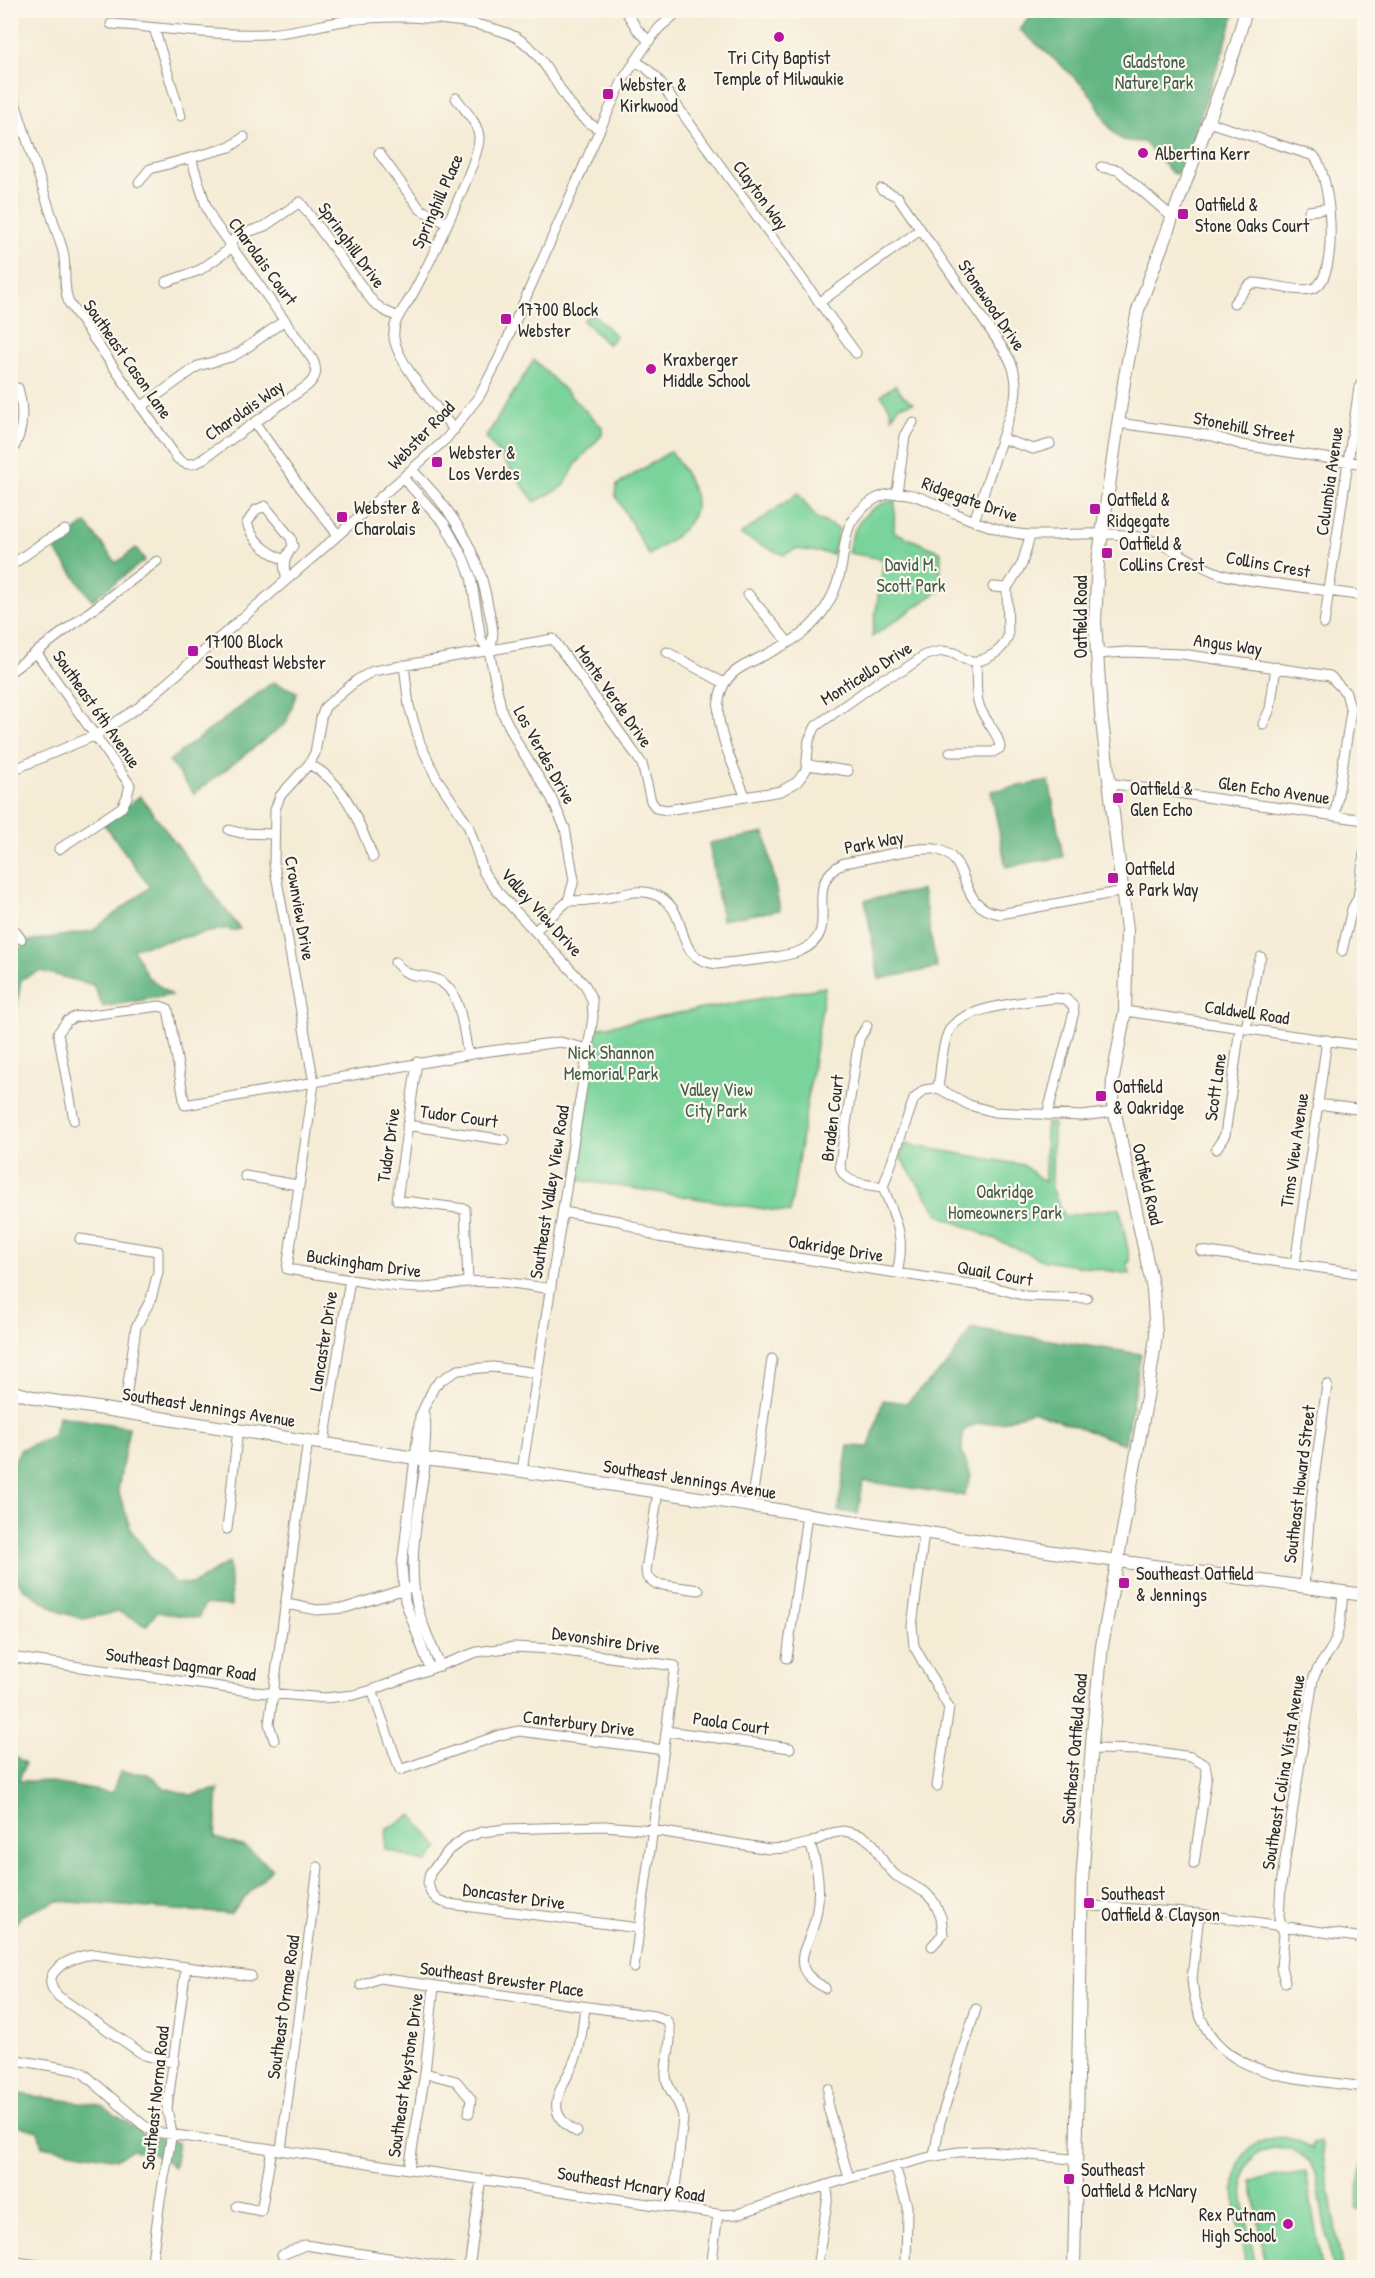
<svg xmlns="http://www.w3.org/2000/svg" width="1375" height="2278" viewBox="0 0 1375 2278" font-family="'Patrick Hand',sans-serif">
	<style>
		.green { fill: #79d39a; stroke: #527f62; stroke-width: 1.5 }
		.forest { fill: #62b582; stroke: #467056; stroke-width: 1.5 }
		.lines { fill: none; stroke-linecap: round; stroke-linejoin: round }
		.minor-casing { stroke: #908c80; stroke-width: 11 }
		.major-casing { stroke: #908c80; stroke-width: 14 }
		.minor { stroke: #fff; stroke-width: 9 }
		.major { stroke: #fff; stroke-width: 12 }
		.poi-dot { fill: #b5179e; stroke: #fbf7ec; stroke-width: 2 }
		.labels { text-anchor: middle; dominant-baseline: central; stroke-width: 4.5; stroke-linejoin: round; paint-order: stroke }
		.poi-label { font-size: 18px; fill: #2b2b2b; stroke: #fbf7ec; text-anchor: start }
		.park-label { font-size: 18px; fill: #425d4c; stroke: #fbf7ec }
		.street-label { font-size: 18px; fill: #2b2b2b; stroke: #fbf7ec }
	</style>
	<rect width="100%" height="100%" fill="#fbf7ec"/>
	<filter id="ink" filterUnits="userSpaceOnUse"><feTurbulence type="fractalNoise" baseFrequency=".0167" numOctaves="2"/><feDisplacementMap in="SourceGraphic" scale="12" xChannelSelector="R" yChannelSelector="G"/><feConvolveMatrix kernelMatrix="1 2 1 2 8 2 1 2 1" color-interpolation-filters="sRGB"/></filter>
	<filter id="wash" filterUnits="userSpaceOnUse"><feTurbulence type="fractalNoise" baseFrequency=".008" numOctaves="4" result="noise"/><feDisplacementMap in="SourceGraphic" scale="24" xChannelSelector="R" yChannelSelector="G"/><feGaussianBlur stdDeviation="1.35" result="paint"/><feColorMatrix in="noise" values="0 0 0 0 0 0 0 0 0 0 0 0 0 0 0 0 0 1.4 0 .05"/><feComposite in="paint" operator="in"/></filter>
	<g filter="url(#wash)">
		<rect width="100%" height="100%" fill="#f5ecd6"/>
		<!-- green -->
		<path class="green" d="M 592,313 L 616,336 L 608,345 L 583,320 Z
			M 534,360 L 602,427 L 602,435 L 576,464 L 564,486 L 535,502 L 486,437 Z
			M 895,385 L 903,396 L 913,403 L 899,406 L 892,417 L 890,408 L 881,395 Z
			M 671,451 C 708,505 704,520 649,555 L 617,498 L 615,494 L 617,485 Z
			M 798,493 L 816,518 L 839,529 L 833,554 L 796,549 L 783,555 L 740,535 Z
			M 895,500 L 894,532 L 941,552 L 940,590 L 872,637 L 884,559 L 848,553 C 852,525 866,506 895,500 Z
			M 825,987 L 790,1213 L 573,1179 L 596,1028 Z
			M 1046,1123 L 1053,1123 L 1052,1188 L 1064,1216 L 1120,1208 L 1130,1262 L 1127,1263 L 1130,1274 L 1045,1261 L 939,1215 L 900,1157 L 905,1144 L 1023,1165 L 1045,1182 Z
			M 412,1815 L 439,1848 L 426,1863 L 385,1849 L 387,1829 Z
			M 1281,2137 L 1297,2140 L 1312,2150 L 1312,2144 L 1321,2142 L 1342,2267 L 1332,2267 L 1317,2179 C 1308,2140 1253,2135 1244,2176 C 1240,2197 1252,2244 1256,2267 L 1246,2267 C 1239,2223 1211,2143 1281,2137 Z
			M 1364,2153 L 1364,2210 L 1356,2209 Z
			M 1306,2172 L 1322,2267 L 1266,2267 L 1252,2180 Z"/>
		<!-- forest -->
		<path class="forest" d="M 1034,11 L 1235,11 L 1224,48 L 1180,172 L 1177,174 L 1172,173 L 1144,142 C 1137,141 1127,143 1121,139 C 1104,127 1100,104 1086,89 C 1066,68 1042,49 1020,30 Z
			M 86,523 L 116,563 L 136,548 L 145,560 L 92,600 L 53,547 Z
			M 273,682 L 297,692 L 286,723 L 194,794 L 169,761 Z
			M 1049,781 L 1063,857 L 1006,867 L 991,791 Z
			M 140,796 L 240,929 L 230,931 L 229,928 L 133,948 L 147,976 L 171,995 L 103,1007 L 93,985 L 40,971 L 21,979 L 16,1011 L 14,1012 L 11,1023 L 11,955 L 29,941 L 92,931 L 150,887 L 104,824 Z
			M 765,833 L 780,910 L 722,920 L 709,843 Z
			M 922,890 L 937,968 L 879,979 L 865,900 Z
			M 971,1328 L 1141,1354 L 1125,1444 L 1032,1411 L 1003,1422 L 976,1424 L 963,1431 L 962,1452 L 971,1476 L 964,1496 L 863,1481 L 858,1514 L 838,1511 L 848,1446 L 869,1447 L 883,1400 L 906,1403 L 948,1364 Z
			M 59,1416 L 129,1427 L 118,1490 L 131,1530 L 153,1560 L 175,1583 L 193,1584 L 229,1562 L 231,1606 L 205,1604 L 198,1618 L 157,1612 L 146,1626 L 119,1612 L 83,1619 L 60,1612 L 24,1589 L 11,1572 L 11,1467 L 21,1449 L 53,1436 Z
			M 11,1754 L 25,1763 L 19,1781 L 40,1781 L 112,1793 L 120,1772 L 148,1774 L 165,1788 L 191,1795 L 218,1789 L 215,1838 L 245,1847 L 272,1868 L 230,1914 L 57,1901 L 22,1915 L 11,1929 Z
			M 11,2093 L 101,2105 L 145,2135 L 178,2142 L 174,2167 L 151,2153 L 131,2150 L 117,2159 L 42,2146 L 38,2131 L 11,2124 Z"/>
	</g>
	<g filter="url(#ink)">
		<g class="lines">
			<!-- minor casing -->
			<g class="minor-casing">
				<path id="minor" d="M 625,10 L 637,29 L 649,41
					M 544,11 L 545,10
					M 111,24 C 160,27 216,36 265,34 C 293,33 321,24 350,20 C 395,14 464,17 507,33 C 554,51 559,113 600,129
					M 154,28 L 181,116
					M 635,61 L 645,67 L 656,77 L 856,353
					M 10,87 L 63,251 C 67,268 62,286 69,303 L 177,458 C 185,465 191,466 200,461 L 307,386 C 316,378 318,371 313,360 L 213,221 L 206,206 L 191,158
					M 1208,122 L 1314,156 C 1331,175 1339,272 1316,287 C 1304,295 1269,283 1253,283 L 1248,286 L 1234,303
					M 379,153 L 420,209 L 446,223
					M 1101,167 L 1118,170 L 1172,217
					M 139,182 L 150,169 L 230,147 L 244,137
					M 881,189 L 898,197 L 1002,347 C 1014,364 1018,379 1015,399 L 974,521
					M 1309,211 L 1329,208
					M 166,282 L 200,270 L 227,251 L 236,236 L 265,226 L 300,202 L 373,302 L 383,310 L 398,317
					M 820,302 L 920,230
					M 141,407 L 198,366 L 231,357 L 242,351 L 285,320
					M 255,423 L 300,487 L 338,535
					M 1118,423 L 1213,436 L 1242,445 L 1364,464
					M 454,430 C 437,407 398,364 394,338 C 392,321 403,310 411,297 C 425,272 481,159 479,137 C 478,123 464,109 456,98
					M 1003,439 L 1033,449 L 1050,444
					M 10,454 C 24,434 24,410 18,388
					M 412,470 C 451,508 479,551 488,606 C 492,625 496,633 489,651
					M 403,478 L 444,523 L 463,557 L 471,577 L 481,639 L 489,651 L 502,712 L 519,746 L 551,797 L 565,828 L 574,880 L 568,901 L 536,930
					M 897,492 L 905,436 L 913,422
					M 284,560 C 266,551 253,542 247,523 L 256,510 L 265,506 L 291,538 L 293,546 C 284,559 282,564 287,579
					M 10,566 L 45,541 L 65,530
					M 993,587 L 1007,588
					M 748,594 L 788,642
					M 1324,624 L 1359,388 L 1364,379
					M 36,652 L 130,785 L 127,797 L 122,807 L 59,849
					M 667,652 L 724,683
					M 1097,654 L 1126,652 L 1182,654 L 1330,676 L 1346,693 L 1351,711 L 1335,815
					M 404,665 L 409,706 L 420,743 L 436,777 L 468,825 L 484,873 L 497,891 L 585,985 L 592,1000 L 593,1017 L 522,1471
					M 10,672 L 157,561
					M 1263,724 L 1270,709 L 1276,667
					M 950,752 L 993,752 L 1000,748 C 999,732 984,721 979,705 C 975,693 977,676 976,662
					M 309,764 C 346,783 358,821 373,857
					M 808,765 L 848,771
					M 10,771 L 96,735 L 139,707 L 319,552 L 446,439 L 480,395 L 500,356 L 600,129 L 624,78 L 649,41 L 659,28 L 680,10
					M 1108,783 L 1364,820
					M 745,796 C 732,759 695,696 740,668 C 760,656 784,648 803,633 C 821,618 833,599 839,577 C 848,544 839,523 872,501 C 901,482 930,502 957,514 C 973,521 991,527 1008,532 C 1024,536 1037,535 1053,535 C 1082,534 1110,532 1139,537 C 1170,543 1192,565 1221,574 C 1240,580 1260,582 1279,584 C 1308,588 1336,592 1364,596
					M 229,830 L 241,833 L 273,834
					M 568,901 C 580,901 592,900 604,898 C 620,896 634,889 650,893 C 697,907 666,958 717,964 C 739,961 781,959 800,951 C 847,931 797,886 844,863 C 864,860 918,846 935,849 C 976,858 953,906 1000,914 L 1124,891
					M 10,925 L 21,939
					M 1342,951 L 1352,909 L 1358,898 L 1364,854
					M 395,962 C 411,981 415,972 436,979 C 462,989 463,1031 468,1054
					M 1125,1011 L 1364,1046
					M 867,1026 L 859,1039 L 840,1164 C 842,1185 866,1184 883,1187
					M 1246,1029 L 1257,967 L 1261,957
					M 417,1062 L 397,1200 L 465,1209 L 468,1282
					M 938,1088 C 941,1070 941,1049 948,1033 C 958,1006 1028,1002 1054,998 L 1066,999 L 1073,1006 L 1074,1012 L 1047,1115
					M 1317,1104 L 1364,1110
					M 74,1120 L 58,1033 L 67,1021 L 75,1017 L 160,1006 L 168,1009 L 185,1105 L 483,1052 L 560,1042 L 588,1049
					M 407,1125 L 505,1140
					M 1216,1149 L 1225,1135 L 1240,1028
					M 245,1176 L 298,1185
					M 563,1212 L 620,1221 L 658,1237 L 996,1288 L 1026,1296 L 1087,1298
					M 80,1239 L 158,1251 L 158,1272 L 151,1299 L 136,1327 L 124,1412
					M 1201,1251 L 1364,1274
					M 1295,1264 L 1327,1040
					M 897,1273 C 906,1237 896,1220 883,1187 L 914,1099 L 924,1090 L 938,1088 L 969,1105 L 994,1112 L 1082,1116 L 1113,1112
					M 551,1289 C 524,1285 496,1279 469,1282 C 452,1283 436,1289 419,1288 C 375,1286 331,1276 287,1269 L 314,1083 L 274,864 L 275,810 L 280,796 L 309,764 L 315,753 L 321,718 L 325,707 L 357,680 L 373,671 L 553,639 L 634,752 L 642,764 L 651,801 L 656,808 L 667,810 L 781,791 L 797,782 L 806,770 L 809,740 L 816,726 L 882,679 L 902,671 L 925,655 L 942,651 L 955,653 L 964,659 L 976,662 C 991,657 1003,651 1008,636 L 1007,588 L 1022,564 L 1030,536
					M 423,1412 C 429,1422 423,1450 425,1465 C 420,1503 410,1548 414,1586 C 416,1614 430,1640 440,1666
					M 324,1443 L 350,1279
					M 658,1492 L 646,1570 L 647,1577 L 656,1584 L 699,1590
					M 751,1506 L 772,1359
					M 227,1529 L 238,1429
					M 924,1533 L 912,1626 L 914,1646 L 949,1708 L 937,1786
					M 1304,1587 L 1310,1508 L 1327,1385
					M 287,1604 L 317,1610 L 345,1608 L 408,1588
					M 10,1657 L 256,1692 L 325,1698 L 354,1695 L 372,1690 L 477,1652 L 514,1647 L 551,1649 L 675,1666 L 634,1968
					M 787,1658 L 807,1515
					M 430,1669 L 405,1601 L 402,1566 L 420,1416 L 434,1387 L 441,1380 L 458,1370 L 493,1367 L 538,1373
					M 372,1690 L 400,1770 L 500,1735 L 519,1731 L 664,1750
					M 667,1731 L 790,1748
					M 274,1740 L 269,1724 L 308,1440
					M 1092,1749 L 1144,1750 L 1191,1757 L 1205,1765 L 1207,1775 L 1194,1864
					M 810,1843 C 820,1872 822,1901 812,1930 C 809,1941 800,1953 803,1966 C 805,1976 817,1983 825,1988
					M 1081,1905 L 1199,1914 L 1364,1938
					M 1199,1914 L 1192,1979 C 1200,2079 1287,2076 1364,2087
					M 639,1928 L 449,1904 L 438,1900 L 431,1893 L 428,1883 L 430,1873 L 449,1850 L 465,1838 L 482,1832 L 506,1829 L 604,1826 L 652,1830 L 769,1849 L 788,1848 L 810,1843 L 832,1833 L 844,1831 L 863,1836 L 873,1844 L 885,1864 L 895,1875 L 926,1893 L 934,1902 L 941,1917 L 943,1934 L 932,1946
					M 1285,1982 L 1281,1967 L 1284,1935 L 1279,1917 L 1281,1885 L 1313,1680 C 1316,1668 1323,1662 1329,1652 C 1341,1636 1341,1611 1343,1593
					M 361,1985 L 379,1978 L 654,2016 L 666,2020 C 676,2032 665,2059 666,2075 C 666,2091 682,2101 683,2118 L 673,2206
					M 10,2059 L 76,2070 L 83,2073 L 143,2125 L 155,2132 L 724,2215 L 737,2214 L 849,2178 L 930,2157 L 958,2152 L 988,2151 L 1071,2159 L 1076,2167
					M 174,2063 L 144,2055 L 58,1996 C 35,1972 72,1957 93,1954 L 251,1976
					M 425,2073 L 456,2081 L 471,2099 L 469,2113
					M 828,2089 L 828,2107 L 849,2178
					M 577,2132 C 536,2109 568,2084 577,2054 C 582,2039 583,2022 585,2007
					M 281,2150 L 318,1867
					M 934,2156 L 940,2122 L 976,2009
					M 895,2166 L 907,2206 L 906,2268
					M 409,2169 L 425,2073 L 434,1986
					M 237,2206 L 261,2211 L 272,2149
					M 282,2255 L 305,2245 L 452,2268
					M 10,2261 L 58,2268
					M 151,2268 L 160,2200 L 172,2133 L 167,2109 L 186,1967
					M 465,2268 L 470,2262 L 481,2179
					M 711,2268 L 718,2214
					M 817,2268 L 828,2196 L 826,2185"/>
			</g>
			<!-- major casing -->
			<g class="major-casing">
				<path id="major" d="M 10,1391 L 40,1399 L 415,1458 L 522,1471 L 1067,1554 L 1364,1595
					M 1074,2268 L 1082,1882 L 1093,1731 L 1102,1646 L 1147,1397 L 1156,1336 L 1153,1289 L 1112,1100 L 1113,1078 L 1125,1011 L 1127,930 L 1101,713 L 1095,622 L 1098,561 L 1125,376 L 1138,310 L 1234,52 L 1246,10"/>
			</g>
			<!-- minor -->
			<use href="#minor" class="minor"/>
			<!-- major -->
			<use href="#major" class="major"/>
		</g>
	</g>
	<!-- markers -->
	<g class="poi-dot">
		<circle cx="779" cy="37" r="6"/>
		<rect x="602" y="88" width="12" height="12" rx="3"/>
		<circle cx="1143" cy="153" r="6"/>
		<rect x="1177" y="208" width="12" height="12" rx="3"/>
		<rect x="500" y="313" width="12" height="12" rx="3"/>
		<circle cx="651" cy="369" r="6"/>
		<rect x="431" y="456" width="12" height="12" rx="3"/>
		<rect x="1089" y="503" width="12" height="12" rx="3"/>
		<rect x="336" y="511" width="12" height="12" rx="3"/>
		<rect x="1101" y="547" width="12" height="12" rx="3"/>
		<rect x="187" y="645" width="12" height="12" rx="3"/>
		<rect x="1112" y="792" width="12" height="12" rx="3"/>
		<rect x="1107" y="872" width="12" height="12" rx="3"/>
		<rect x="1095" y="1090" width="12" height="12" rx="3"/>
		<rect x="1118" y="1577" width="12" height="12" rx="3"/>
		<rect x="1083" y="1897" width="12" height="12" rx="3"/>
		<rect x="1063" y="2173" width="12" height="12" rx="3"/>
		<circle cx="1288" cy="2224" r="6"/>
	</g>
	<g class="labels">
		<!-- poi labels -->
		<g class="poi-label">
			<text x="779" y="57" text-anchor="middle">Tri City Baptist<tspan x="779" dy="21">Temple of Milwaukie</tspan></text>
			<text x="620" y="84">Webster &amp;<tspan x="620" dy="21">Kirkwood</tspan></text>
			<text x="1155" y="153">Albertina Kerr</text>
			<text x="1195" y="204">Oatfield &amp;<tspan x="1195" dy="21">Stone Oaks Court</tspan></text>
			<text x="518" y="309">17700 Block<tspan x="518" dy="21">Webster</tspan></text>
			<text x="663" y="359">Kraxberger<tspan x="663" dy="21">Middle School</tspan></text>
			<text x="449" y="452">Webster &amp;<tspan x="449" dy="21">Los Verdes</tspan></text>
			<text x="1107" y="499">Oatfield &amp;<tspan x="1107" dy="21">Ridgegate</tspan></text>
			<text x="354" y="507">Webster &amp;<tspan x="354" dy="21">Charolais</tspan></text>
			<text x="1119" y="543">Oatfield &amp;<tspan x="1119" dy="21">Collins Crest</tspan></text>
			<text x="205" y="641">17100 Block<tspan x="205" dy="21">Southeast Webster</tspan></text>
			<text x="1130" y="788">Oatfield &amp;<tspan x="1130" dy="21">Glen Echo</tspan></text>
			<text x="1125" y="868">Oatfield<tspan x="1125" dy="21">&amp; Park Way</tspan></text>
			<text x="1113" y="1086">Oatfield<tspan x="1113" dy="21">&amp; Oakridge</tspan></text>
			<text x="1136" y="1573">Southeast Oatfield<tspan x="1136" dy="21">&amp; Jennings</tspan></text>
			<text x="1101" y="1893">Southeast<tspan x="1101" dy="21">Oatfield &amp; Clayson</tspan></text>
			<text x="1081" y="2169">Southeast<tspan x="1081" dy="21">Oatfield &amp; McNary</tspan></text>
			<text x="1276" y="2214" text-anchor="end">Rex Putnam<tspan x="1276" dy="21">High School</tspan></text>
		</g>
		<!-- park labels -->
		<g class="park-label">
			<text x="1154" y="61">Gladstone<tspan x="1154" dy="21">Nature Park</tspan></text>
			<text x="911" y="564">David M.<tspan x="911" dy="21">Scott Park</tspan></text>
			<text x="611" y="1052">Nick Shannon<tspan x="611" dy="21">Memorial Park</tspan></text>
			<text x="716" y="1089">Valley View<tspan x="716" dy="21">City Park</tspan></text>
			<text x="1005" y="1191">Oakridge<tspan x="1005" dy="21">Homeowners Park</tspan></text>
		</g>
		<!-- street labels -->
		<g class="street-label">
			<text transform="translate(761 195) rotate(54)">Clayton Way</text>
			<text transform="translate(437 201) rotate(-66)">Springhill Place</text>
			<text transform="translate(352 245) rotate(54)">Springhill Drive</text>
			<text transform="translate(263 261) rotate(54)">Charolais Court</text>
			<text transform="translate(992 305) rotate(56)">Stonewood Drive</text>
			<text transform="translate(128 359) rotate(55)">Southeast Cason Lane</text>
			<text transform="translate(244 410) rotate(-35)">Charolais Way</text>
			<text transform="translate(1244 427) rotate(11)">Stonehill Street</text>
			<text transform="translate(421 435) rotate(-46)">Webster Road</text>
			<text transform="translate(1329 481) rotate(-82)">Columbia Avenue</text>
			<text transform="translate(970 499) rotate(20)">Ridgegate Drive</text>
			<text transform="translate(1268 564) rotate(10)">Collins Crest</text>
			<text transform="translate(1080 617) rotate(-90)">Oatfield Road</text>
			<text transform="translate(1228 644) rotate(8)">Angus Way</text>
			<text transform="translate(866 673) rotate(-32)">Monticello Drive</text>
			<text transform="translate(614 696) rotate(55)">Monte Verde Drive</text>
			<text transform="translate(97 709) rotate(55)">Southeast 6th Avenue</text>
			<text transform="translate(545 755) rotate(61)">Los Verdes Drive</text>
			<text transform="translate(1274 790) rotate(8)">Glen Echo Avenue</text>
			<text transform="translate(874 842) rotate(-11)">Park Way</text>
			<text transform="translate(300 908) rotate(80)">Crownview Drive</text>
			<text transform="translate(542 912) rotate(48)">Valley View Drive</text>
			<text transform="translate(1247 1012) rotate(8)">Caldwell Road</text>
			<text transform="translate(1215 1087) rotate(-82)">Scott Lane</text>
			<text transform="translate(459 1116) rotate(8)">Tudor Court</text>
			<text transform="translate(832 1118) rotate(-83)">Braden Court</text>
			<text transform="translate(388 1145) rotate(-82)">Tudor Drive</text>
			<text transform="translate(1294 1150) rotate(-82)">Tims View Avenue</text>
			<text transform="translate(1148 1184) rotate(77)">Oatfield Road</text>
			<text transform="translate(549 1192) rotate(-81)">Southeast Valley View Road</text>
			<text transform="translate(836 1248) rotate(9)">Oakridge Drive</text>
			<text transform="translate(364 1263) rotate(8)">Buckingham Drive</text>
			<text transform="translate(995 1273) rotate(10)">Quail Court</text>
			<text transform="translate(323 1341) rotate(-81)">Lancaster Drive</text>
			<text transform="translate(209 1407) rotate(9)">Southeast Jennings Avenue</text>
			<text transform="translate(690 1479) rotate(9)">Southeast Jennings Avenue</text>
			<text transform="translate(1299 1484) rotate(-83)">Southeast Howard Street</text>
			<text transform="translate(606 1640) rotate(8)">Devonshire Drive</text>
			<text transform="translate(181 1664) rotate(8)">Southeast Dagmar Road</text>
			<text transform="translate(579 1723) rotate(7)">Canterbury Drive</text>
			<text transform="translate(731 1723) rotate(8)">Paola Court</text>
			<text transform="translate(1074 1749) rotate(-85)">Southeast Oatfield Road</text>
			<text transform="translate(1283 1772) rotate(-81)">Southeast Colina Vista Avenue</text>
			<text transform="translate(514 1896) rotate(8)">Doncaster Drive</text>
			<text transform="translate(502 1979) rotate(8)">Southeast Brewster Place</text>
			<text transform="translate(283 2007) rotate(-82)">Southeast Ormae Road</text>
			<text transform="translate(405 2075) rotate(-82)">Southeast Keystone Drive</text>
			<text transform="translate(155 2098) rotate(-84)">Southeast Norma Road</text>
			<text transform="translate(631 2184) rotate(9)">Southeast Mcnary Road</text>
		</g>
	</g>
	<!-- margin -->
	<rect width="1375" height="2278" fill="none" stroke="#fbf7ec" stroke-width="36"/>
</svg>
